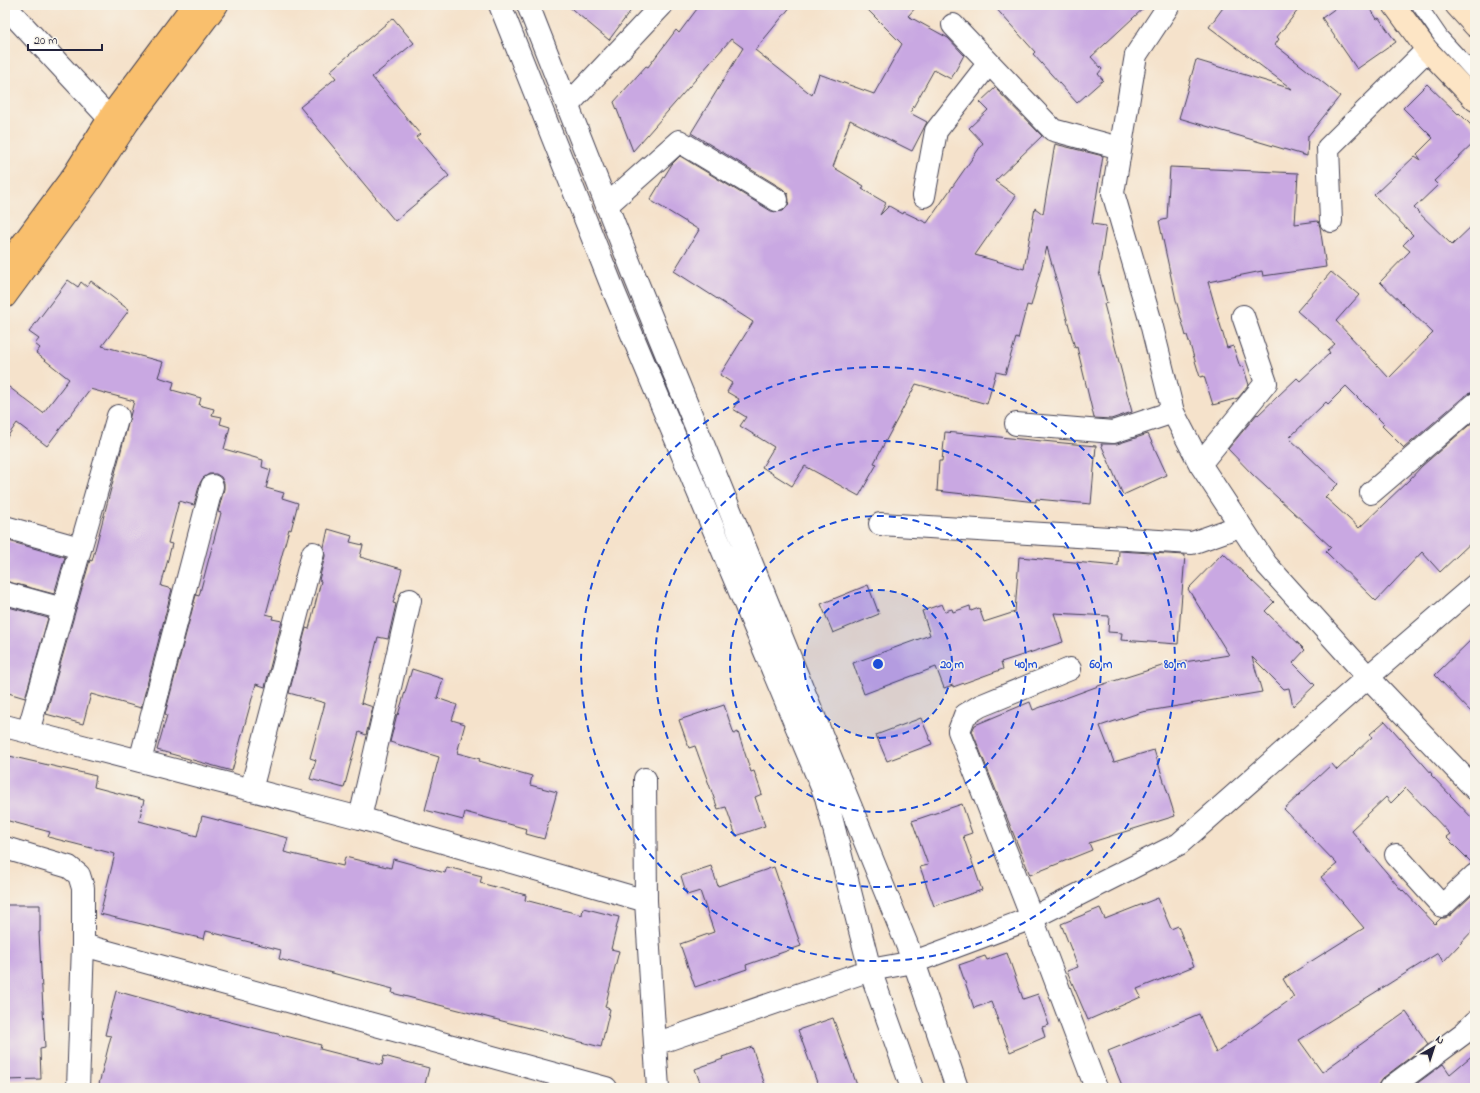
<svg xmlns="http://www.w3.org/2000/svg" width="1480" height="1093" viewBox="0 0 1480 1093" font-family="'Indie Flower',sans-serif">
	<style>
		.building { fill: #c9a8e2 }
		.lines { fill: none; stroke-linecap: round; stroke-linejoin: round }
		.service-casing { stroke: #423f51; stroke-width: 16 }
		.minor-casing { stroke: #423f51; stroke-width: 24 }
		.tertiary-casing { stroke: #423f51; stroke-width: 24 }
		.secondary-casing { stroke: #423f51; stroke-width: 24 }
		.primary-casing { stroke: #423f51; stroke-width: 24 }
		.service { stroke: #fff; stroke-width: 14 }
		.minor { stroke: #fff; stroke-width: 22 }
		.tertiary { stroke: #fff; stroke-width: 22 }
		.secondary { stroke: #fde5c5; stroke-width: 22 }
		.primary { stroke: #f9bf6d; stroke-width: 22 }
		.ring { fill: none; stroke: #1d4ed8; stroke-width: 2; stroke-dasharray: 7 5 }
		.centre { fill: #1d4ed8; stroke: #f7f3e8; stroke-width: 2 }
		.ring-label { font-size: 12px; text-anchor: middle; font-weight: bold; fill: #1d4ed8; stroke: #f7f3e8; stroke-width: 3; stroke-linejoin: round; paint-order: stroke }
	</style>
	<rect width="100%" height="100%" fill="#f7f3e8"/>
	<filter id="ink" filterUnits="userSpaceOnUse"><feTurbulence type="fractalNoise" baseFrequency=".025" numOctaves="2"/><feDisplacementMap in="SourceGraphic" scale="8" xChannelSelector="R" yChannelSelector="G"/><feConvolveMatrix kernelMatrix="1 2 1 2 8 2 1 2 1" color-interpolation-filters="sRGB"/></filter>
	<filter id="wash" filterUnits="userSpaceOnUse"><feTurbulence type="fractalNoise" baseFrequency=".012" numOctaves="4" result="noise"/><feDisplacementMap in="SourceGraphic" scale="16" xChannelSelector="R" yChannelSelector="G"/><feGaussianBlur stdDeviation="0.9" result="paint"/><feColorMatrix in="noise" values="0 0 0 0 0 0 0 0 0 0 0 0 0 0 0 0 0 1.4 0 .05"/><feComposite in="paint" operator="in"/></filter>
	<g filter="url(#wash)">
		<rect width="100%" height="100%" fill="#f5e2cb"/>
		<g id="blocks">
			<!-- building -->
			<path class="building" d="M 567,5 L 635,5 L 609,40 Z
				M 700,5 L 792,5 L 755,50 L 812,95 L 819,74 L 874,94 L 902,44 L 863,5 L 918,5 L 908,16 L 948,38 L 964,55 L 951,79 L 934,70 L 910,113 L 927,122 L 912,151 L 850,120 L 833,167 L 864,186 L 862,189 L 886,203 L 880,215 L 889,206 L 903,214 L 904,212 L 927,223 L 983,143 L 969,128 L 988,110 L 980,102 L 995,88 L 1042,136 L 995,181 L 1016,196 L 975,255 L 1024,269 L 1035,208 L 1043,214 L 1055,144 L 1103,156 L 1092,224 L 1106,226 L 1099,272 L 1107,303 L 1104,304 L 1132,412 L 1111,419 L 1094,418 L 1077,347 L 1075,348 L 1047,247 L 1031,306 L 1027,305 L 1018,339 L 1016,338 L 1005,374 L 996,372 L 987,404 L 916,384 L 874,463 L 877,464 L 859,496 L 805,466 L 792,486 L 762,467 L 774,447 L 740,426 L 746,417 L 733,409 L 739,399 L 727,392 L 732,383 L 720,375 L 753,322 L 674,271 L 699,230 L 650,200 L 672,164 L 680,156 L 771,211 L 776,212 L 783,211 L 788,206 L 789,201 L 788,194 L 783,189 L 691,133 L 743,48 L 731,39 L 633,151 L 614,102 L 646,66 L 648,67 L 676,30 L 679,33 Z
				M 993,5 L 1147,5 L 1091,57 L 1102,69 L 1098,74 L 1103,80 L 1077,103 L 1033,54 L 1035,52 Z
				M 1225,5 L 1302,5 L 1277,37 L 1279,39 L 1275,45 L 1340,96 L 1308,136 L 1307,156 L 1179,118 L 1196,60 L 1292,89 L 1209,27 Z
				M 1340,5 L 1368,5 L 1377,19 L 1379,18 L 1396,42 L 1357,69 L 1322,18 Z
				M 393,18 L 414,43 L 372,77 L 420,134 L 416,137 L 449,176 L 395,221 L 300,107 L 336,78 L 330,71 Z
				M 1427,84 L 1458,114 L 1459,113 L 1475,129 L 1475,142 L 1434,181 L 1438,185 L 1414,208 L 1452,245 L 1475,223 L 1475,392 L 1467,394 L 1404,448 L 1382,426 L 1384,424 L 1346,386 L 1328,404 L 1326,402 L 1289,438 L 1338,484 L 1325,497 L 1359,528 L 1409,480 L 1422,466 L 1475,420 L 1475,539 L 1440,572 L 1422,552 L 1376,601 L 1326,552 L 1331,547 L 1253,475 L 1228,449 L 1257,414 L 1258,415 L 1297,378 L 1300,381 L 1330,353 L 1328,350 L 1335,344 L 1297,311 L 1331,272 L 1359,295 L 1336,321 L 1389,378 L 1433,333 L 1380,282 L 1410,251 L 1403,245 L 1413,235 L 1374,195 L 1415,156 L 1421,160 L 1417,154 L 1433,138 L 1403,108 Z
				M 1170,167 L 1298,173 L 1295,224 L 1318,221 L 1320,227 L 1326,267 L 1263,276 L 1262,271 L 1208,282 L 1227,348 L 1233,346 L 1240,367 L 1243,366 L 1249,385 L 1238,398 L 1213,405 L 1204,376 L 1200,377 L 1187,335 L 1186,336 L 1176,300 L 1159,221 L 1167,219 Z
				M 68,280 L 78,287 L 81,282 L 87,287 L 91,281 L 129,310 L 102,346 L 163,362 L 158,377 L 174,382 L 172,390 L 201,398 L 199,405 L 214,409 L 212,415 L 222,417 L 220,424 L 230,427 L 224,449 L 263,460 L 262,467 L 271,470 L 266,488 L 284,493 L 282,498 L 298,503 L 291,530 L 289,529 L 266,614 L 273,616 L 272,619 L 282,621 L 265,687 L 256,684 L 232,771 L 157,750 L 167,715 L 165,714 L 196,595 L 199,596 L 221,513 L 218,512 L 224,489 L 224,483 L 221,477 L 216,474 L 209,474 L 203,478 L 200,483 L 194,505 L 179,501 L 168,543 L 172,544 L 161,586 L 172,589 L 141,708 L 91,694 L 83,724 L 46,714 L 90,560 L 92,561 L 134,401 L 90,389 L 47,446 L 17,423 L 5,440 L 5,384 L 43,413 L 69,379 L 36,353 L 40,348 L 35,344 L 39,339 L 29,332 Z
				M 945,432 L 1096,446 L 1091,504 L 1036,499 L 1036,502 L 937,491 L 939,461 L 942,461 Z
				M 1148,434 L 1167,475 L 1123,495 L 1101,444 L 1117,444 Z
				M 328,529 L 352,536 L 350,542 L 363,545 L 360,557 L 402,569 L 393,603 L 396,604 L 388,639 L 378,637 L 361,703 L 373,707 L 366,735 L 359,732 L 344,788 L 310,779 L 316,760 L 310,758 L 325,703 L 289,693 L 306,628 L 309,629 L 321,581 L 319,580 L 325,556 L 324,547 Z
				M 5,540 L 65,557 L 54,594 L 5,581 Z
				M 1119,551 L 1185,555 L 1178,644 L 1121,640 L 1122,633 L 1108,632 L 1109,616 L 1054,613 L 1063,642 L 1001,662 L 1003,669 L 953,687 L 953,685 L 944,688 L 936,667 L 864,694 L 853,663 L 930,635 L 922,611 L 942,604 L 945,611 L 952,609 L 953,612 L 970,606 L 971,611 L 979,608 L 984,622 L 1015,612 L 1019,557 L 1118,566 Z
				M 1223,553 L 1274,602 L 1265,611 L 1305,650 L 1293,663 L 1315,685 L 1293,706 L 1289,688 L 1284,689 L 1252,657 L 1262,692 L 1142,712 L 1100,726 L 1114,762 L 1154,750 L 1175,816 L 1089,843 L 1092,850 L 1030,875 L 972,731 L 975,725 L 1030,702 L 1033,710 L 1101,685 L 1165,665 L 1229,655 L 1188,589 Z
				M 868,585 L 879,614 L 833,633 L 821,604 Z
				M 5,606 L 48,618 L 25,698 L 5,692 Z
				M 1475,636 L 1475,716 L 1435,675 Z
				M 412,669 L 443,679 L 437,698 L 457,705 L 452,720 L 465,724 L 457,753 L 480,759 L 479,761 L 532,776 L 530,785 L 557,792 L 544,839 L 526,834 L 527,829 L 465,812 L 463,820 L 425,810 L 439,757 L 390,742 L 397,714 L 398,715 Z
				M 724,705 L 734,734 L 738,732 L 751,772 L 754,771 L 762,794 L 755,797 L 765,826 L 736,836 L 726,807 L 718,809 L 695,746 L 689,748 L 679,720 Z
				M 921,718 L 932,744 L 887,761 L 876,735 Z
				M 1385,721 L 1432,774 L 1431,775 L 1475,821 L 1475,863 L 1472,863 L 1446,837 L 1450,834 L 1406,788 L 1391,803 L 1386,797 L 1351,830 L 1402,891 L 1403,890 L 1435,924 L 1441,918 L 1445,918 L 1451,915 L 1475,892 L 1475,928 L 1443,962 L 1438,953 L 1299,1040 L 1322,1072 L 1406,1012 L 1428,1044 L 1383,1078 L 1379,1083 L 1378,1088 L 1123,1088 L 1108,1051 L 1199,1014 L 1216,1053 L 1294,997 L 1283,979 L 1364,928 L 1321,877 L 1337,864 L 1284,809 L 1332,764 L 1337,770 L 1372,737 L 1370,734 Z
				M 5,755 L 96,776 L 94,787 L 144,800 L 139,821 L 197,836 L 202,816 L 288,838 L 284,852 L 343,866 L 345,857 L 391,868 L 393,859 L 445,873 L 447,867 L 482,876 L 480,883 L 526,895 L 525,900 L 582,915 L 583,908 L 619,917 L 611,949 L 619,951 L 605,1007 L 610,1009 L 601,1047 L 565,1038 L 565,1037 L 392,993 L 393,989 L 279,959 L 281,950 L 206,931 L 204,939 L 100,914 L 115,854 L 48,837 L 50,832 L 5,820 Z
				M 962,804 L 972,833 L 963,836 L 982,890 L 934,906 L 920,867 L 928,865 L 912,821 Z
				M 711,866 L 718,886 L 774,867 L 801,946 L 746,965 L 747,969 L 695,987 L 680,944 L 714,932 L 700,891 L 687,895 L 681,876 Z
				M 1158,898 L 1171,929 L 1178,926 L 1194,966 L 1137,989 L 1141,997 L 1088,1020 L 1067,971 L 1078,967 L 1061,924 L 1100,908 L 1105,919 Z
				M 5,905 L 40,905 L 40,932 L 39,932 L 45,1048 L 40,1049 L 41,1079 L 5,1080 Z
				M 1007,953 L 1023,999 L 1038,994 L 1049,1025 L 1042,1027 L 1045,1037 L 1010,1052 L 991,1002 L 974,1008 L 959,965 L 985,956 L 987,960 Z
				M 116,991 L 199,1014 L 321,1045 L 320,1049 L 382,1065 L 384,1056 L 429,1068 L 424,1088 L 98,1088 L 111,1036 L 105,1035 Z
				M 833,1018 L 858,1088 L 819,1088 L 798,1030 Z
				M 752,1047 L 766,1088 L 702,1088 L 695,1069 L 723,1059 L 722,1057 Z
				M 1475,1053 L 1475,1088 L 1411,1088 L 1443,1064 L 1450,1074 Z"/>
		</g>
	</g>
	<g filter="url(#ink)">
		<use href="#blocks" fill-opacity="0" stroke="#423f51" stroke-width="1"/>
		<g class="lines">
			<!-- service casing -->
			<g class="service-casing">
				<path id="service" d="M 1419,5 L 1441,37 L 1475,74"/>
			</g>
			<!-- minor casing -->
			<g class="minor-casing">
				<path id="minor" d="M 1169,5 L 1136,55 L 1113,193 L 1150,319 L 1173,412 L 1200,464 L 1266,564 L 1368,677 L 1475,789
					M 5,6 L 109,118 L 124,128
					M 953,25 L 1053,130 L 1120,148
					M 568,105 L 662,5
					M 924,196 L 936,131 L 989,63
					M 607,205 L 679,141 L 777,200
					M 1331,221 L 1328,148 L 1427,50
					M 1016,424 L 1113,432 L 1173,412
					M 1200,464 L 1266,383 L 1243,316
					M 1371,493 L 1475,404
					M 880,524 L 1192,543 L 1240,526
					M 5,527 L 80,548
					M 5,593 L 63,609
					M 1070,669 L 980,706 L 965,715 L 959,731 L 1032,918 L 1096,1088
					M 5,726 L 360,818 L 646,901
					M 28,732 L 118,416
					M 140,761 L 212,486
					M 645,779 L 646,901 L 655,1044
					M 251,790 L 313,553
					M 360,818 L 410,600
					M 5,848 L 69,867 L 79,875 L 83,888 L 83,945
					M 1396,855 L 1442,906 L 1475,875
					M 78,1088 L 83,945 L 606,1088
					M 658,1088 L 655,1044 L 870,970
					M 1390,1088 L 1464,1033 L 1475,1022"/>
			</g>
			<!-- tertiary casing -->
			<g class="tertiary-casing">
				<path id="tertiary" d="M 500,5 L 615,294 L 826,797 L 870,970 L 912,1088
					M 528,5 L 637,282 L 914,962 L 957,1088
					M 870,970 L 914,962 L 1032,918 L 1179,844 L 1368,677 L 1475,585"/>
			</g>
			<!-- secondary casing -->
			<g class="secondary-casing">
				<path id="secondary" d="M 1394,5 L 1427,50 L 1475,100
					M 1456,5 L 1475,26"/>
			</g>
			<!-- primary casing -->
			<g class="primary-casing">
				<path id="primary" d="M 5,267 L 74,174 L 113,112 L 193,5
					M 5,297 L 88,184 L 128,123 L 217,5"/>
			</g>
			<!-- service -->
			<use href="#service" class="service"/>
			<!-- minor -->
			<use href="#minor" class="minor"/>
			<!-- tertiary -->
			<use href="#tertiary" class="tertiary"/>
			<!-- secondary -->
			<use href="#secondary" class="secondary"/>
			<!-- primary -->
			<use href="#primary" class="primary"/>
		</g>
	</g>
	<!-- distance rings -->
	<circle cx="878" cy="664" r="74" fill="#1d4ed8" fill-opacity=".12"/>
	<g class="ring">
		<circle cx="878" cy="664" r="74"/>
		<circle cx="878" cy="664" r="148"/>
		<circle cx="878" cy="664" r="223"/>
		<circle cx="878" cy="664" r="297"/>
	</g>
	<circle cx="878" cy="664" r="6" class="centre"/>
	<g class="ring-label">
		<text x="952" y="668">20 m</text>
		<text x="1026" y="668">40 m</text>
		<text x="1101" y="668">60 m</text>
		<text x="1175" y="668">80 m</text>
	</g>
	<!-- margin -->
	<rect width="1480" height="1093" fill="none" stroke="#f7f3e8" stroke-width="20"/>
	<!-- north arrow -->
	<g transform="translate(1434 1047) rotate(39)" stroke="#f7f3e8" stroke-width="3" paint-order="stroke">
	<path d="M0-3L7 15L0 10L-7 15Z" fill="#22223b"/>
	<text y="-6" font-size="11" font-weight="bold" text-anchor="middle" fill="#22223b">N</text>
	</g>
	<!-- scale -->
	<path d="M28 44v6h74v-6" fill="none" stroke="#22223b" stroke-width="2"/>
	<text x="34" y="44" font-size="12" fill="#22223b" stroke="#f7f3e8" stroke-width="3" paint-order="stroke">20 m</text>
</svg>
